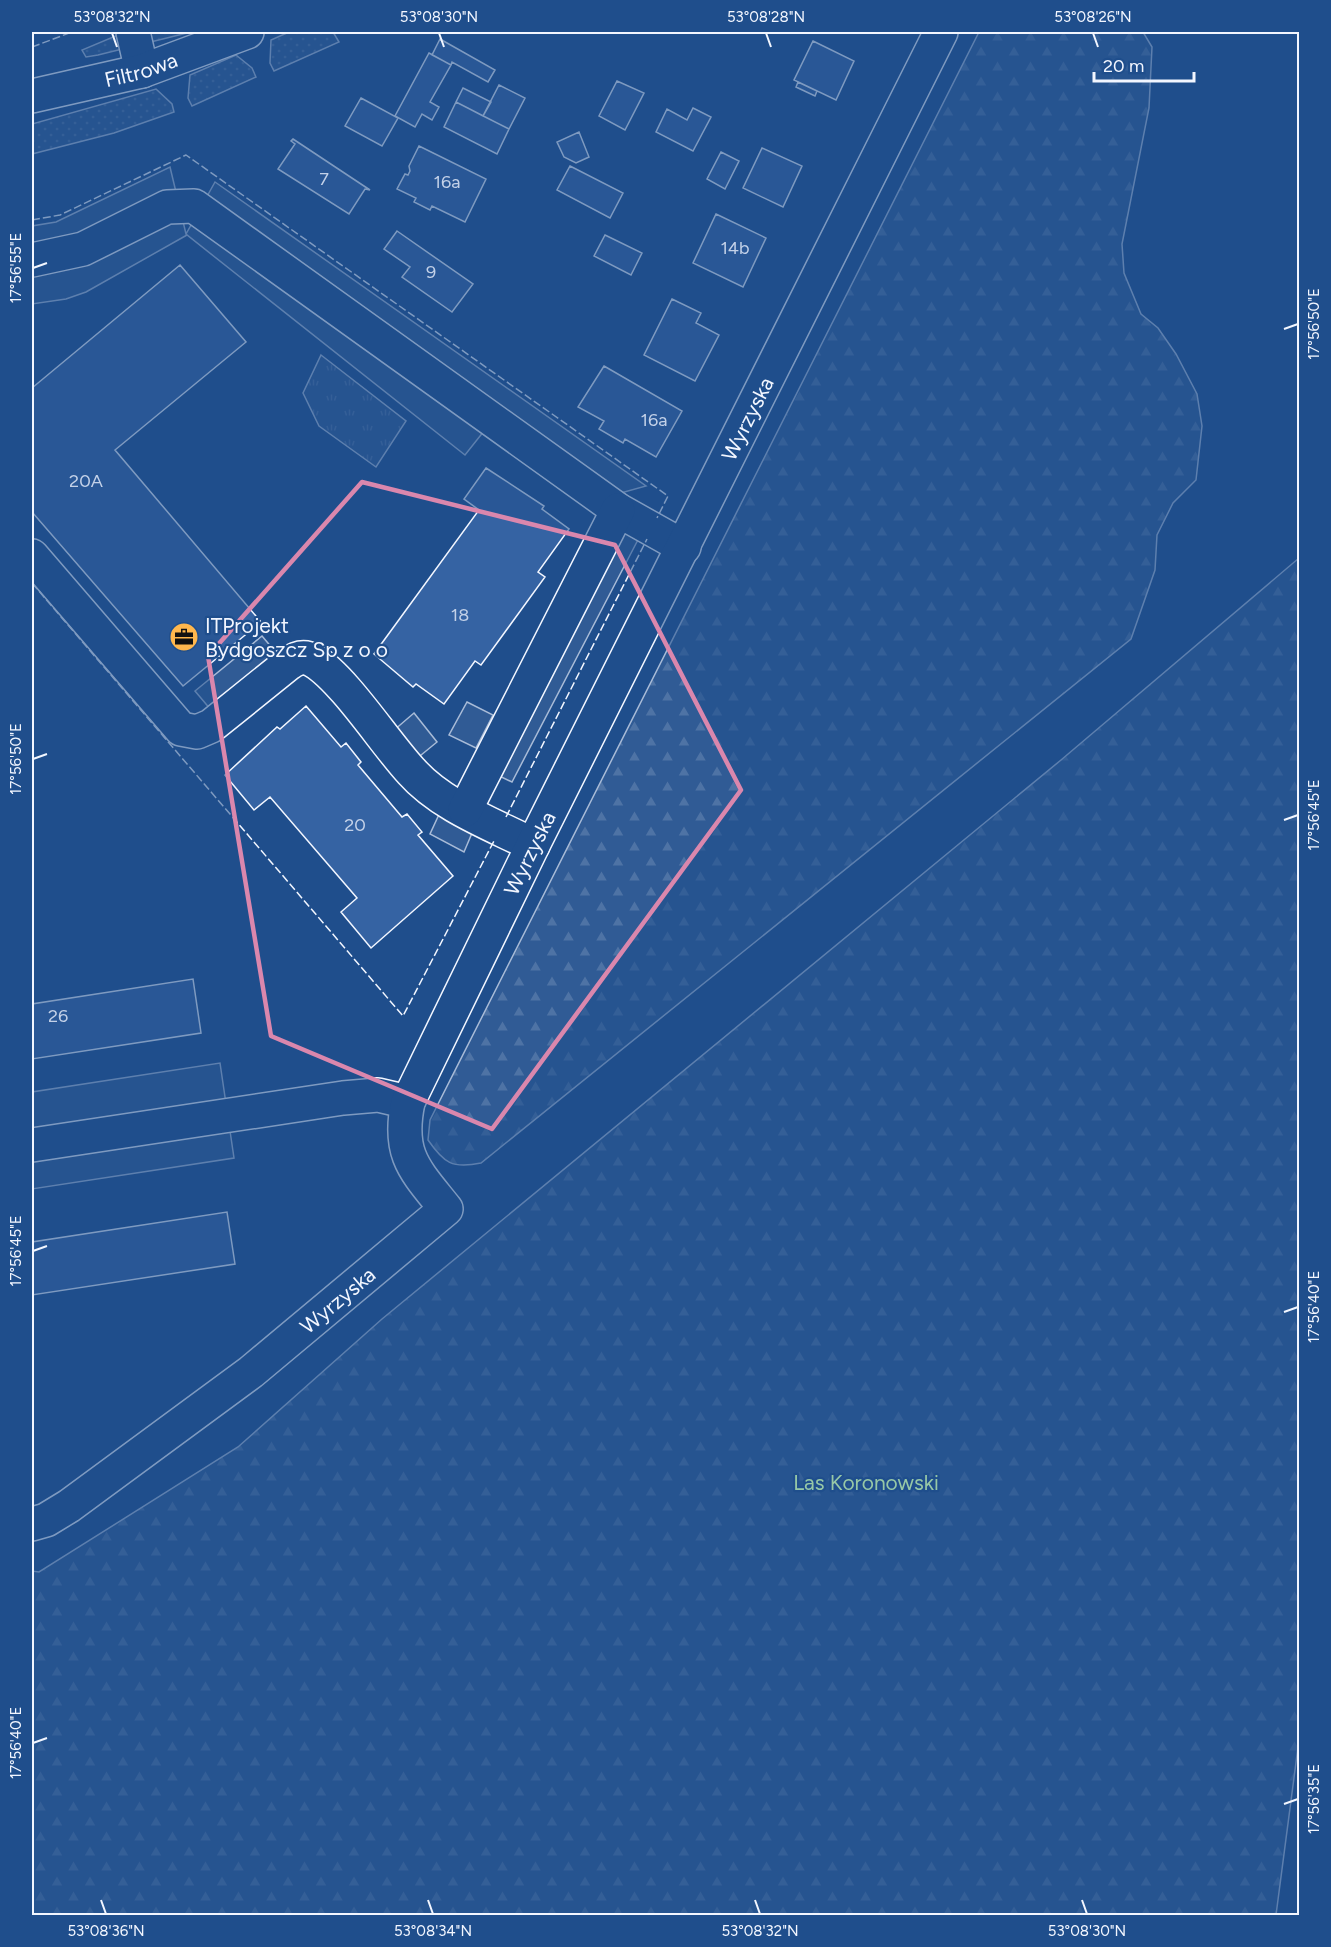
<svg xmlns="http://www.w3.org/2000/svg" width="1331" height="1947" viewBox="0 0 1331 1947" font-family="Figtree,sans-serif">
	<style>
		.grass { fill: url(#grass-dots); stroke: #a8bbd7; stroke-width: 1.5 }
		.forest { fill: url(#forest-firs); stroke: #a8bbd7; stroke-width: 1.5 }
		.park { fill: url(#park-tufts); stroke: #a8bbd7; stroke-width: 1.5 }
		.built { fill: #305b95; stroke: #a8bbd7; stroke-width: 1.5 }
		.building { fill: #3563a3; stroke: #f2f6ff; stroke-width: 1.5 }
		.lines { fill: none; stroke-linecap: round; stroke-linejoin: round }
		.minor-casing { stroke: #f2f6ff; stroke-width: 36 }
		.minor { stroke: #1f4e8c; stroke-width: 33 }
		.fence { stroke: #f2f6ff; stroke-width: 1.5; stroke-dasharray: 8 3; stroke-linecap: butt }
		.marked { fill: none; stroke: #da87ad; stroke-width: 4.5; stroke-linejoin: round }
		.ticks { fill: none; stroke: #f2f6ff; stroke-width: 2 }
		.labels { text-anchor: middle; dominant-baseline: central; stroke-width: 4.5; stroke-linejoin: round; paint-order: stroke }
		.number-label { font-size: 18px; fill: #c3d1e8 }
		.street-label { font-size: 21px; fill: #f2f6ff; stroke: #1f4e8c }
		.poi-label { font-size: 21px; fill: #f2f6ff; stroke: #1f4e8c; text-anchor: start }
		.park-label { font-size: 21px; fill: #97c8a6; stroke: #1f4e8c }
		.neatline { fill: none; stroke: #f2f6ff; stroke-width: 2 }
		.ticks-label { font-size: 15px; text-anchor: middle; fill: #f2f6ff }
	</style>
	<defs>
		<pattern id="grass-dots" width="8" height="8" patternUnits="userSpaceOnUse" patternTransform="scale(1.5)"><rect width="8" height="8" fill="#305b95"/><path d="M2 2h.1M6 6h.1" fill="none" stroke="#4e73a5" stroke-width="1.8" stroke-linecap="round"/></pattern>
		<pattern id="forest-firs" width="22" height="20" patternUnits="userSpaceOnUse" patternTransform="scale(1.5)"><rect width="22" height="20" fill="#305b95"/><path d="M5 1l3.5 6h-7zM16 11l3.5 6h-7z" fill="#4e73a5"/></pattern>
		<pattern id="park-tufts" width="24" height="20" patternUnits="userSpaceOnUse" patternTransform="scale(1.5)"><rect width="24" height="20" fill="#305b95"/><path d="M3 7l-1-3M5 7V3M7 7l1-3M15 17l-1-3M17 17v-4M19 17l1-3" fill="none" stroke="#4e73a5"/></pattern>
	</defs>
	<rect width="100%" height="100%" fill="#1f4e8c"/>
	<!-- grass -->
	<path class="grass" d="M 125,32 L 191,32 L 98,55 L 86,57 L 82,50 Z
		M 289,32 L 333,32 L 339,42 L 274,71 L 270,63 L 271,40 Z
		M 236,55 L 252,68 L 256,77 L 192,106 L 188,98 L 190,75 Z
		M 156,89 L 172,104 L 174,112 L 114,133 L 32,154 L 32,124 Z"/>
	<!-- forest -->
	<path class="forest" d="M 979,32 L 1143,32 L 1152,47 L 1149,108 L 1122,244 L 1124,273 L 1141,314 L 1158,328 L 1176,354 L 1197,394 L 1202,426 L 1196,480 L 1173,503 L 1157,535 L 1155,570 L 1131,639 L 481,1163 C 452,1169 444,1163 428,1140 L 430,1120 Z
		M 1299,558 L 1300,1732 L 1276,1915 L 32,1915 L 32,1571 L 39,1572 L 238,1447 L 382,1319 L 1061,760 Z"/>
	<!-- park -->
	<path class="park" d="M 321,355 L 406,421 L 376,467 L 319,426 L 303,393 Z"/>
	<!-- built -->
	<path class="built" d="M 170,167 L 186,234 L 215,182 L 646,486 L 585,503 L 484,431 L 465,455 L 187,235 L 86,292 L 66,299 L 32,304 L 32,226 L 56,222 Z
		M 623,527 L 641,534 L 512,782 L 495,774 Z
		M 262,636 L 278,655 L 211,710 L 195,691 Z
		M 467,702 L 493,715 L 476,748 L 449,735 Z
		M 414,713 L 437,742 L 415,760 L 393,731 Z
		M 442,808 L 475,826 L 464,852 L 430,834 Z
		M 220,1063 L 234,1158 L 32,1189 L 32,1092 Z"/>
	<!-- building -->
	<path class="building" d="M 440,39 L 495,70 L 488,82 L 452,62 L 451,65 L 432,55 Z
		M 813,41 L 854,61 L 836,100 L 794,80 Z
		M 429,53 L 451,65 L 430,102 L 439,107 L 432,120 L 422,114 L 415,127 L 395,116 Z
		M 617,81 L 644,93 L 625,130 L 599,116 Z
		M 798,82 L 817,91 L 815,96 L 796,87 Z
		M 499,85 L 525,98 L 509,129 L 483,116 Z
		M 463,88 L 491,102 L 483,116 L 456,102 Z
		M 361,98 L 398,118 L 382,146 L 345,126 Z
		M 456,102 L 509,129 L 497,154 L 444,127 Z
		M 693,108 L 711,117 L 693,151 L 656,132 L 667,109 L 687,120 Z
		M 579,132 L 589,157 L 576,163 L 564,157 L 557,142 Z
		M 293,139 L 370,190 L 365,189 L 349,214 L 278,169 L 295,144 L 291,141 Z
		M 419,146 L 486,179 L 465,222 L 432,206 L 430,210 L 414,202 L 416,198 L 397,189 L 405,174 L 408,175 L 410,171 L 409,166 Z
		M 762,148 L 802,166 L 783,207 L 743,188 Z
		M 721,152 L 739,161 L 725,189 L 707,179 Z
		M 570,166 L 623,193 L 610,218 L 557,190 Z
		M 716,214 L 766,238 L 743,287 L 693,263 Z
		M 397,231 L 473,284 L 452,312 L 402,277 L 410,267 L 384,249 Z
		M 605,235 L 642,253 L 631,275 L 594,256 Z
		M 180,265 L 246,342 L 115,450 L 261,622 L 183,686 L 32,512 L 32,388 Z
		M 672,299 L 701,313 L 696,323 L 719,335 L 695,381 L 644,355 Z
		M 604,366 L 682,411 L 656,457 L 625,439 L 623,443 L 599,429 L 604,421 L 578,407 Z
		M 486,468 L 544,506 L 542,509 L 569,529 L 538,572 L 545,577 L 481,665 L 475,661 L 444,704 L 416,684 L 413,687 L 374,654 L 479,510 L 464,499 Z
		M 306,706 L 341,747 L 346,743 L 361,762 L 358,765 L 402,817 L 407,814 L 422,832 L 418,835 L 453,876 L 371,948 L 341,912 L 357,898 L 270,797 L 254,810 L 225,775 L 277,727 L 280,729 Z
		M 193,979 L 201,1033 L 32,1059 L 32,1004 Z
		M 227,1212 L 235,1264 L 32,1295 L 32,1242 Z"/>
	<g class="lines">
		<!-- minor casing -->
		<g class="minor-casing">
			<g id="minor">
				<path d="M 133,32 L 142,71"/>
				<path id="s1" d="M 32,96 L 142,71 L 247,32"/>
				<path d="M 32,260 L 83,249 L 167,207 L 194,206 L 618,510 L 684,547"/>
				<path d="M 32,556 L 181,729 L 197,732 L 211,726 L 288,664 C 296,658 304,655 314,661 C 344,679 385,743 411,771 C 442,806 492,824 533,845"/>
				<path d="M 465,810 L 618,510"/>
				<path d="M 32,1145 L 343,1098 L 378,1095 L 408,1102"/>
				<path id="s2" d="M 32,1524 L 46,1520 L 69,1506 L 251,1372 L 446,1209 C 415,1170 397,1155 408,1102 L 533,845 L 941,32"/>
			</g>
		</g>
		<!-- minor -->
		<use href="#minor" class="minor"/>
		<!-- fence -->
		<path class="fence" d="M 32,47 L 72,32
			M 32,220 L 60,215 L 186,155 L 668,496 L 657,518
			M 32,583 L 403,1016 L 495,839
			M 506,817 L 647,539"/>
	</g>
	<!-- marked area -->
	<path d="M0 0H1331V1947H0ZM 362,482 L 615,545 L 741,790 L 492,1129 L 271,1036 L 208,656 Z" fill="#1f4e8c" fill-opacity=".55" fill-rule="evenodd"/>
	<path class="marked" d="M 362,482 L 615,545 L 741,790 L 492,1129 L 271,1036 L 208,656 Z"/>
	<!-- ticks -->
	<path class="ticks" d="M 112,33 L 117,47M 439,33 L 444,47M 766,33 L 771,47M 1093,33 L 1098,47M 33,268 L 47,263M 1284,329 L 1298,324M 33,759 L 47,754M 1284,820 L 1298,815M 33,1251 L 47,1246M 1284,1312 L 1298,1307M 33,1743 L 47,1738M 1284,1804 L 1298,1799M 101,1900 L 106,1914M 428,1900 L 433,1914M 755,1900 L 760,1914M 1082,1900 L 1087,1914"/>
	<!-- icons -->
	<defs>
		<g id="office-disc" transform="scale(1.5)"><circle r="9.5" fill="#ffb74d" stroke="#1f4e8c"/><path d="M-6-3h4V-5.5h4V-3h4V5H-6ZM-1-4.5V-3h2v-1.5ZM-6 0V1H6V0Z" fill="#111"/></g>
	</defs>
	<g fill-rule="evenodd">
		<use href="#office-disc" x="184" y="637"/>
	</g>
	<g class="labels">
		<!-- number labels -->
		<g class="number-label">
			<text x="324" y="179">7</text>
			<text x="447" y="182">16a</text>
			<text x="735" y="248">14b</text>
			<text x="431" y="272">9</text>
			<text x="654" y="420">16a</text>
			<text x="86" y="481">20A</text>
			<text x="460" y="615">18</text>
			<text x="355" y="825">20</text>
			<text x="58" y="1016">26</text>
		</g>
		<!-- street labels -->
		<g class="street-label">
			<text stroke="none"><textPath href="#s1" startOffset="112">Filtrowa</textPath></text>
			<text stroke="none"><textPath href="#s2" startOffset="1404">Wyrzyska</textPath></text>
			<text stroke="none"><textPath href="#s2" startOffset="918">Wyrzyska</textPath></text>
			<text stroke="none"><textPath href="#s2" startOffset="380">Wyrzyska</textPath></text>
		</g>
		<!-- poi labels -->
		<g class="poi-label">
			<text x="205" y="625">ITProjekt<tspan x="205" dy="24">Bydgoszcz Sp z o o</tspan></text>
		</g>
		<!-- park labels -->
		<g class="park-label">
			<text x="866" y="1482">Las Koronowski</text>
		</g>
	</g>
	<!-- border -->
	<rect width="1331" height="1947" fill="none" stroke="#1f4e8c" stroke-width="66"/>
	<!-- scale -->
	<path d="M1094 72v9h100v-9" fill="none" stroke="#f2f6ff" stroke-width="3"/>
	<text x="1103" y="72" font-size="18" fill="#f2f6ff" stroke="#1f4e8c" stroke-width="4.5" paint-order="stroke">20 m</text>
	<rect x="33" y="33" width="1265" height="1881" class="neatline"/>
	<g class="ticks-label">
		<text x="112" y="22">53°08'32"N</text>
		<text x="439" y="22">53°08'30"N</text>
		<text x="766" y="22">53°08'28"N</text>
		<text x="1093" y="22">53°08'26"N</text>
		<text transform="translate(16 268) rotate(-90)" y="5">17°56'55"E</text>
		<text transform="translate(1314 324) rotate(-90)" y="5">17°56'50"E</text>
		<text transform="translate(16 759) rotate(-90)" y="5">17°56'50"E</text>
		<text transform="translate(1314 815) rotate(-90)" y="5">17°56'45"E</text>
		<text transform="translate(16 1251) rotate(-90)" y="5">17°56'45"E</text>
		<text transform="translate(1314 1307) rotate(-90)" y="5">17°56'40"E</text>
		<text transform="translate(16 1743) rotate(-90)" y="5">17°56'40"E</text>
		<text transform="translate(1314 1799) rotate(-90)" y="5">17°56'35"E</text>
		<text x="106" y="1936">53°08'36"N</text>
		<text x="433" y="1936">53°08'34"N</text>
		<text x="760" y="1936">53°08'32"N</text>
		<text x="1087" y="1936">53°08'30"N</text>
	</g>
</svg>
